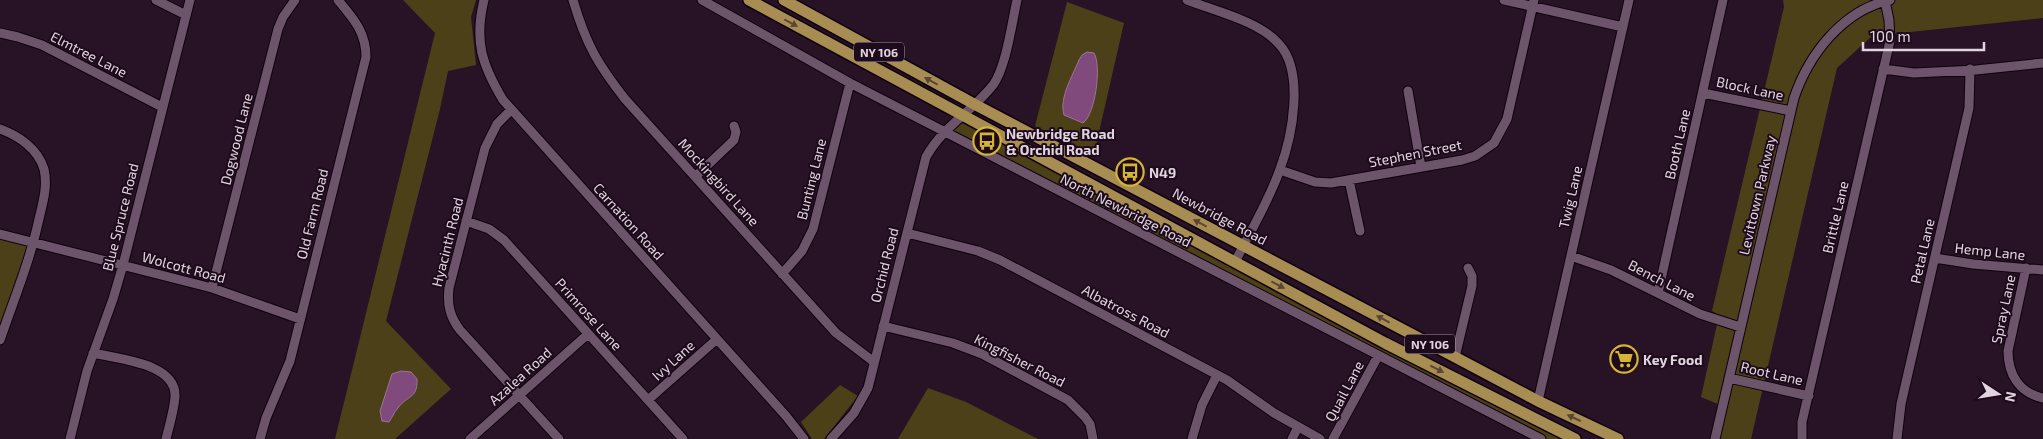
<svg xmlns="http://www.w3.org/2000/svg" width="2043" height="439" viewBox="0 0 2043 439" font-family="'Exo 2',sans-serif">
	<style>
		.green { fill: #4b4018 }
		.water { fill: #814a7c; stroke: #9e739a }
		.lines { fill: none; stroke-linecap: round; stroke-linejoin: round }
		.minor-casing { stroke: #0f010e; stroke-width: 11 }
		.major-casing { stroke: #0f010e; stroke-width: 14 }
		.minor { stroke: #6c546a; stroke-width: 9 }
		.major { stroke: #a78d52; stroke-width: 11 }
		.oneway { fill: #5b4534 }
		.labels { text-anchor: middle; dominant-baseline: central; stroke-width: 4; stroke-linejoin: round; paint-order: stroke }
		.shield { fill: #1d0a1b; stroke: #a697a4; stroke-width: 1 }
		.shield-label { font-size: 12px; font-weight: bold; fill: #e1d3df }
		.street-label { font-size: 14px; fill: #e1d3df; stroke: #1d0a1b }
		.poi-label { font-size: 14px; font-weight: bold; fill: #e1d3df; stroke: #1d0a1b; text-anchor: start }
	</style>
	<rect width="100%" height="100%" fill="#271325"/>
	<!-- green -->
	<path class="green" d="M 403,0 L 476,0 L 471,17 L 476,65 L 448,71 L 440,109 L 386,321 L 451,389 L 395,439 L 335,439 L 435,33 Z
		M 1783,0 L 2043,0 L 2043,18 L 1872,36 L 1837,68 L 1751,439 L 1712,439 L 1720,405 L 1701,397 L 1719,315 L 1712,311 L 1784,7 Z
		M 1067,2 L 1124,23 L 1094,154 L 1035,126 Z
		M 962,118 L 1571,439 L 1546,439 L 946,130 Z
		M 0,233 L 32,241 L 0,337 Z
		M 840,385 L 858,396 L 824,439 L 812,439 L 801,422 Z
		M 928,388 L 966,402 L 1038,439 L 898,439 Z"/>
	<!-- water -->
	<path class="water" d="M 1087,52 L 1094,53 C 1102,66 1095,115 1083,123 L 1064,115 C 1059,98 1072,77 1079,60 L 1082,55 Z
		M 401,371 L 411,372 L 417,379 C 418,399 407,395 398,408 C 394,412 392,418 389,422 L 382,421 L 380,411 L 392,374 Z"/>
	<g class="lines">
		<!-- minor casing -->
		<g class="minor-casing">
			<path id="minor" d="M 156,0 L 186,15
				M 484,0 C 474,41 482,65 503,100 L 786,416 L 804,439
				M 573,0 C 586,44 597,63 625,99 L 836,333 L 874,362
				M 702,0 L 850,83 L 1541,439
				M 1187,0 C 1215,11 1259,21 1279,44 C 1305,72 1292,137 1280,169 C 1269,201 1250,232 1235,262
				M 1504,0 L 1623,27
				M 0,33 L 18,37 L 42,45 L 162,107
				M 1883,69 L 1914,73 L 1976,70 L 2043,63
				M 1408,91 L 1421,167
				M 1703,93 L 1791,111
				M 511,110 L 497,124 L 485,148 L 449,288 C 447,305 450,317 460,330 L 559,439
				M 0,129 C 19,136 38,149 44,169 C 48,186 43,202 39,219 C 30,261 14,299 0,340
				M 1280,170 L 1315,182 L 1331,183 L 1462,160 L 1475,156 L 1494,143 L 1507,119 L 1534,0
				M 696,176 L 734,140 L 736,132 L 734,126
				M 1349,180 L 1360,231
				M 466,221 L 489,229 L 504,240 L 683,439
				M 907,233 L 978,251 L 1000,260 L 1227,380 L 1274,413 L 1320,439
				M 0,234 L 212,288 L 300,319
				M 1571,256 L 1611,270 L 1700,314 L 1740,327
				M 1935,258 L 1973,264 L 2043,270
				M 2026,268 L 2008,351 C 2008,374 2019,393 2043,398
				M 782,274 L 802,251 L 813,229 L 850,83
				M 212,288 L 278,29 L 283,17 L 295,0
				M 1658,293 L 1723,0
				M 883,326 L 953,343 L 982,354 L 1068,400 L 1085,417 L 1090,424 L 1093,439
				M 93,353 C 118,359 177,363 175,397 C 174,411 169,426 166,439
				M 1455,357 L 1472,286 L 1472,276 L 1468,268
				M 1729,378 L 1809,396
				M 648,400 L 717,339
				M 1538,401 L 1629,0
				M 70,439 L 87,371 L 113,299 L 123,265 L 190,0
				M 260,439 L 266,418 L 290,361 L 366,57 C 366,32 353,18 338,0
				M 470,439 L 588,334
				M 831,439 L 854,413 L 868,388 L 926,157 C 944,125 972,112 993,85 C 1006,68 1012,22 1017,0
				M 1192,439 L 1202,405 L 1217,375
				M 1292,439 L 1298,427
				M 1333,439 L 1378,356
				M 1715,439 L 1794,98 C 1809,54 1843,10 1890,0
				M 1802,439 L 1802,422 L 1890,41 L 1889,20 L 1885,1
				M 1897,439 L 1901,404 L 1969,108 L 1970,69"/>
		</g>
		<!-- major casing -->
		<g class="major-casing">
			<path id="major" d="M 749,0 L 1385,343 L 1575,439
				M 784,0 L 974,104 L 1455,357 L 1538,401 L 1618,439"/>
		</g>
		<!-- minor -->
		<use href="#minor" class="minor"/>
		<!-- major -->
		<use href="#major" class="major"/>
	</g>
	<!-- one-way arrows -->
	<defs><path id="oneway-solid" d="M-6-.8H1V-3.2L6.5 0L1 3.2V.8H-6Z" transform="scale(1.25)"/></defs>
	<g class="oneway">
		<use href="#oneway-solid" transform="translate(791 23) rotate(28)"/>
		<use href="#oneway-solid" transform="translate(931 81) rotate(-151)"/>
		<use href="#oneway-solid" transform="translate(1200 223) rotate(-152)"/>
		<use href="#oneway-solid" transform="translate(1278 285) rotate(28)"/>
		<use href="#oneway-solid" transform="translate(1383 319) rotate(-152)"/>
		<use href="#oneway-solid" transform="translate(1437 369) rotate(27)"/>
		<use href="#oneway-solid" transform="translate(1574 418) rotate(-155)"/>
	</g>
	<!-- icons -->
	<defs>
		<g id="bus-ring" transform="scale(1.4375)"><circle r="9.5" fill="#1d0a1b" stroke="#d5b535" stroke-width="1.5"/><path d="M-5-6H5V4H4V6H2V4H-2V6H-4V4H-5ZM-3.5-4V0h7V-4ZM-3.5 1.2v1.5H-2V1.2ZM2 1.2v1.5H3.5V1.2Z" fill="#d5b535"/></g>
		<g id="supermarket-ring" transform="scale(1.4375)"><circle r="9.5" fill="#1d0a1b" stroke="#d5b535" stroke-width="1.5"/><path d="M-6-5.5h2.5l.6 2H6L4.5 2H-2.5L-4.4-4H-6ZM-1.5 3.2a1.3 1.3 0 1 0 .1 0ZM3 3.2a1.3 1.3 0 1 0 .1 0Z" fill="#d5b535"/></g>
	</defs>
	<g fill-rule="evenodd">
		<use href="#bus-ring" x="987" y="141"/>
		<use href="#bus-ring" x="1130" y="172"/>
		<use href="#supermarket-ring" x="1624" y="359"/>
	</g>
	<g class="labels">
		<!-- shield labels -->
		<g class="shield">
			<rect x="854" y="42.5" width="50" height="19" rx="4"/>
			<rect x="1405" y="334.5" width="50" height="19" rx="4"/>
		</g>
		<g class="shield-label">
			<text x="879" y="52">NY 106</text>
			<text x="1430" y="344">NY 106</text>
		</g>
		<!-- street labels -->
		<g class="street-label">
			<text transform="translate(89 54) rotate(27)">Elmtree Lane</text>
			<text transform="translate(1750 88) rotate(12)">Block Lane</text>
			<text transform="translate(236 139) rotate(-76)">Dogwood Lane</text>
			<text transform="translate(1677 144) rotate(-77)">Booth Lane</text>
			<text transform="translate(1415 153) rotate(-11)">Stephen Street</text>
			<text transform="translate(811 179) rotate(-76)">Bunting Lane</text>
			<text transform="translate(719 182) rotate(48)">Mockingbird Lane</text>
			<text transform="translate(1757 195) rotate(-77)">Levittown Parkway</text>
			<text transform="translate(1570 197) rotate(-77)">Twig Lane</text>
			<text transform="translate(1126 210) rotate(27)">North Newbridge Road</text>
			<text transform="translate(312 214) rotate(-76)">Old Farm Road</text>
			<text transform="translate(1220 216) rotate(28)">Newbridge Road</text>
			<text transform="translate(120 217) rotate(-76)">Blue Spruce Road</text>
			<text transform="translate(1835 217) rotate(-77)">Brittle Lane</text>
			<text transform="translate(629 221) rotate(48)">Carnation Road</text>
			<text transform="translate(447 242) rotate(-76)">Hyacinth Road</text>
			<text transform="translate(1922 251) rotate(-77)">Petal Lane</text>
			<text transform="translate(1990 251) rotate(6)">Hemp Lane</text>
			<text transform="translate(884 265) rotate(-76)">Orchid Road</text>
			<text transform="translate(184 267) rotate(15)">Wolcott Road</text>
			<text transform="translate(1662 280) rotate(27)">Bench Lane</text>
			<text transform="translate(2003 309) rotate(-78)">Spray Lane</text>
			<text transform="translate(1126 311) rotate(28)">Albatross Road</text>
			<text transform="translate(589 314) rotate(48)">Primrose Lane</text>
			<text transform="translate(673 360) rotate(-42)">Ivy Lane</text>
			<text transform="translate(1020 360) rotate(27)">Kingfisher Road</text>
			<text transform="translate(1772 373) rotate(13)">Root Lane</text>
			<text transform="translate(520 376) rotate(-42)">Azalea Road</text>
			<text transform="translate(1344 391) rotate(-62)">Quail Lane</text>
		</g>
		<!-- poi labels -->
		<g class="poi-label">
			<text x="1006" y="133">Newbridge Road<tspan x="1006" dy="16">&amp; Orchid Road</tspan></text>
			<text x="1149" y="172">N49</text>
			<text x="1643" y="359">Key Food</text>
		</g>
	</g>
	<!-- north arrow -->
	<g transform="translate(1998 394) rotate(102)" stroke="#1d0a1b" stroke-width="4" paint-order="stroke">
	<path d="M0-4L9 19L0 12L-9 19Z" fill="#e1d3df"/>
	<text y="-8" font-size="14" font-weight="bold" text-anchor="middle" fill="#e1d3df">N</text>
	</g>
	<!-- scale -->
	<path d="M1863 42v8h121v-8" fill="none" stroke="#e1d3df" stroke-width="2.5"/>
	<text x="1870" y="42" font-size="15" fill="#e1d3df" stroke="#1d0a1b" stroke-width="4" paint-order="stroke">100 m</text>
</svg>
